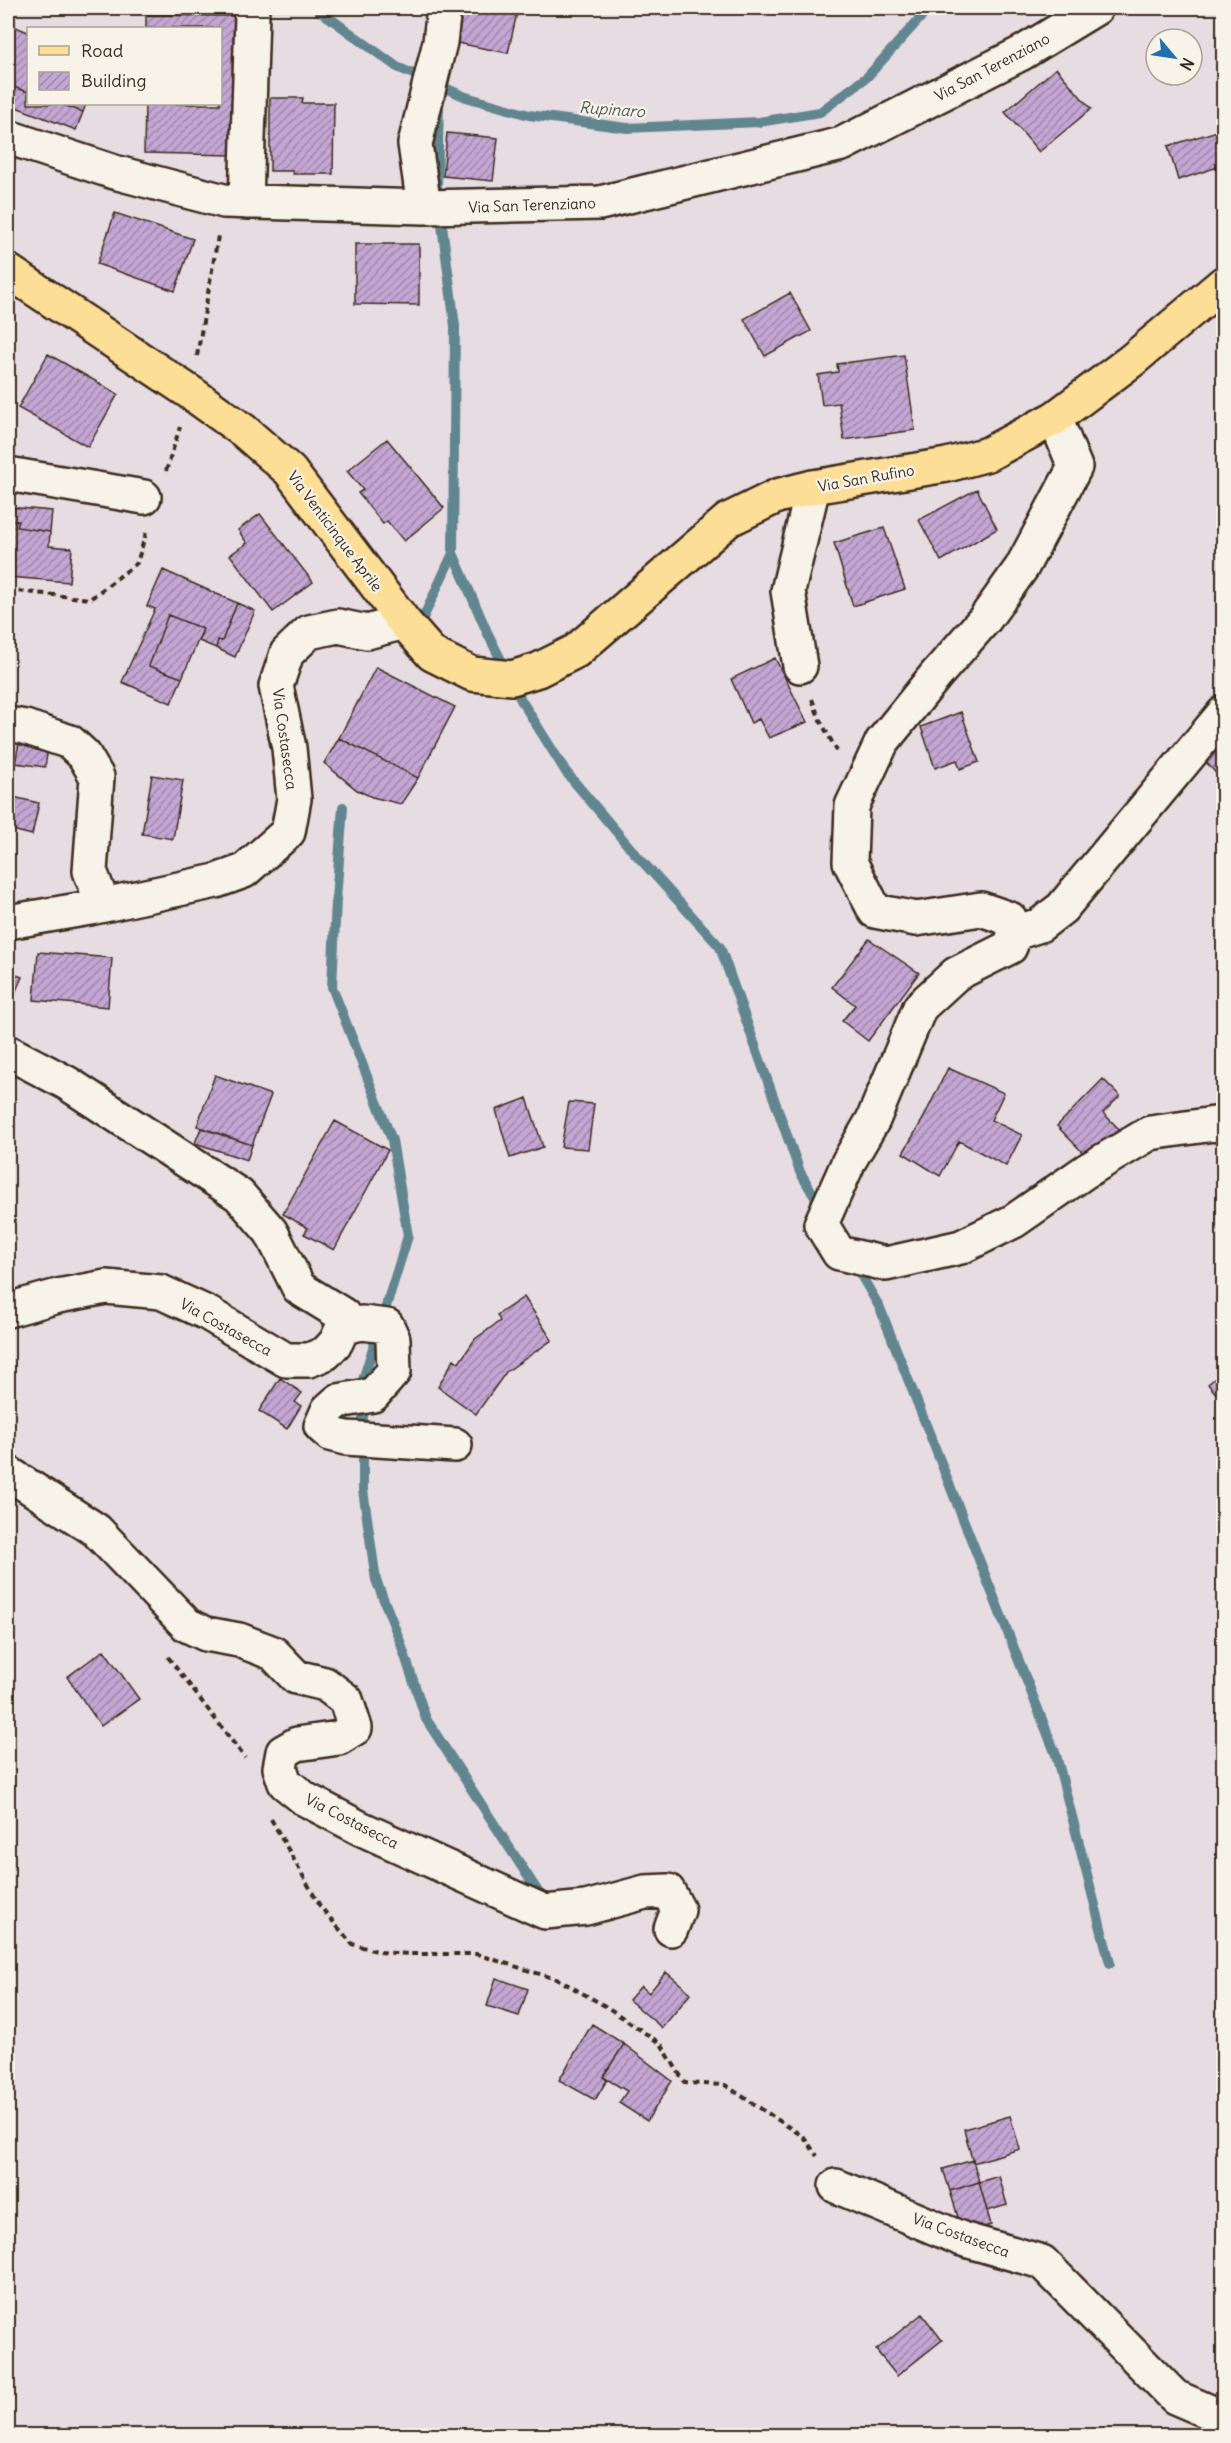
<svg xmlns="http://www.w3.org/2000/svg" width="1231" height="2443" viewBox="0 0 1231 2443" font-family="Delius,sans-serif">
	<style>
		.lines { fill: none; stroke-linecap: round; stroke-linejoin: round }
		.stream { stroke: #628690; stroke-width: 10 }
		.building { fill: url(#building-hatch); stroke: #3b2a1e; stroke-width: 1.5 }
		.minor-casing { stroke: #3b2a1e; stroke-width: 38 }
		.major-casing { stroke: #3b2a1e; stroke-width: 38 }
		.path { stroke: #3b2a1e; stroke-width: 4; stroke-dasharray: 6 4.5; stroke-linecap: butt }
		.minor { stroke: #f7f3e8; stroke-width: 33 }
		.major { stroke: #fdde96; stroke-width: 33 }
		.labels { text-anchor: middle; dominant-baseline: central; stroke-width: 4.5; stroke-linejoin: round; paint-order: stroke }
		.street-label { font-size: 15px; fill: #3b2a1e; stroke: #f7f3e8 }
		.water-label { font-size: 16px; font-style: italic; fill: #4e5857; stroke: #f7f3e8 }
	</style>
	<defs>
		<pattern id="building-hatch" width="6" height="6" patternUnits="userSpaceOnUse" patternTransform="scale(1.5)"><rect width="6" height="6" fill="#c3a6d3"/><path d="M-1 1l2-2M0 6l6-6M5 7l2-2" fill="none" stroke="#a087ab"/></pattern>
	</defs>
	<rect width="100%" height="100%" fill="#e7dce2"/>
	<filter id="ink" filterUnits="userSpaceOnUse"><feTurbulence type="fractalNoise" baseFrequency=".0167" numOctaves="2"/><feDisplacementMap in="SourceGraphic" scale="12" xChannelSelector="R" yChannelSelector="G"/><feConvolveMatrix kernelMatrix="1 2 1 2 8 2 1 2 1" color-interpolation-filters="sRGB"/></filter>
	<g filter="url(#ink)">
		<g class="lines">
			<!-- stream -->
			<path class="stream" d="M 316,8 L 397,67 L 466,97 L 529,115 L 627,128 L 759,122 L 820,112 L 867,77 L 923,15 L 926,8
				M 437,188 L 439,104
				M 440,209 L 455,326 L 453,553 L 487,632 L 521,700 L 566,772 L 631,849 L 720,947 L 800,1172 L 822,1209
				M 424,616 L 453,553
				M 343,807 L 336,899 L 332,987 L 392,1140 L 408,1236 L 363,1380 L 363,1490 L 376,1580 L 400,1641 L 426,1719 L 544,1901
				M 854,1263 L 880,1308 L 1056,1755 L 1110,1963"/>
		</g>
		<!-- building -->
		<path class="building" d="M 459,8 L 518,8 L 508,53 L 452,42 Z
			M 146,15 L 234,16 L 232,155 L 144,153 L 145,104 L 220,104 L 220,28 L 146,28 Z
			M 8,24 L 28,32 L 28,92 L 8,85 Z
			M 1056,68 L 1091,109 L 1039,152 L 1005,112 Z
			M 8,85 L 28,92 L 28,104 L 60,104 L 83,112 L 76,130 L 8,104 Z
			M 270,98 L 303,98 L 302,103 L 334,103 L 333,174 L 293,174 L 293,171 L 270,171 Z
			M 60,104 L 86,104 L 83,112 Z
			M 1224,129 L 1224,165 L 1178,180 L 1168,146 Z
			M 447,133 L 498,138 L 493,181 L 443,176 Z
			M 115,213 L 193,239 L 175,291 L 97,264 Z
			M 355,244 L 419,244 L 419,305 L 355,304 Z
			M 790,293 L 811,331 L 765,356 L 744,319 Z
			M 48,354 L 118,394 L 88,447 L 18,408 Z
			M 904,355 L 915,430 L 844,440 L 839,403 L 822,405 L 818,375 L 838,372 L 837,364 Z
			M 387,439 L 444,508 L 404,541 L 387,521 L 383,524 L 358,493 L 363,490 L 347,471 Z
			M 977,489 L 997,529 L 941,561 L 919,520 Z
			M 8,507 L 52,511 L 50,532 L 17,527 L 19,521 L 8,520 Z
			M 260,514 L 313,582 L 273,612 L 230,555 L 247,543 L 238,530 Z
			M 8,520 L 19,521 L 17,527 L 50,532 L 49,546 L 72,548 L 69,582 L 8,577 Z
			M 884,528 L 905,589 L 853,606 L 834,543 Z
			M 163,570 L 237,603 L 222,641 L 218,640 L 216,648 L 199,641 L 203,629 L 168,615 L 149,666 L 182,678 L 171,703 L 122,682 L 155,609 L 147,606 Z
			M 237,603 L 255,611 L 235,657 L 216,648 L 218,640 L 222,641 Z
			M 168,615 L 203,629 L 182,678 L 149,666 Z
			M 775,658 L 807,722 L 769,738 L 759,719 L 751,723 L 731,679 Z
			M 376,667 L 455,707 L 418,778 L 339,738 Z
			M 961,712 L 979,762 L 960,769 L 957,760 L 935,768 L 921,727 Z
			M 1224,734 L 1224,782 L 1205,761 Z
			M 20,738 L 49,742 L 45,767 L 15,763 Z
			M 339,738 L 418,778 L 401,804 L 372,797 L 357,790 L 324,763 Z
			M 152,775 L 183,780 L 173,839 L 142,834 Z
			M 13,797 L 39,803 L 32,835 L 8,829 Z
			M 869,939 L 919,973 L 868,1041 L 842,1021 L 855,1005 L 832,987 Z
			M 38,952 L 112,958 L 108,1007 L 34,1000 Z
			M 8,972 L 22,977 L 8,1009 Z
			M 948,1068 L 1004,1093 L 991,1120 L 1022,1135 L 1006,1166 L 959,1141 L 940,1176 L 903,1153 L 923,1119 Z
			M 215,1075 L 271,1095 L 252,1145 L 197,1126 Z
			M 1103,1079 L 1120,1096 L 1103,1113 L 1121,1131 L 1091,1161 L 1057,1126 Z
			M 527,1098 L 543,1147 L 510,1158 L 496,1110 Z
			M 569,1102 L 594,1104 L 588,1149 L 561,1147 Z
			M 335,1121 L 388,1150 L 334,1250 L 304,1234 L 308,1228 L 283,1214 Z
			M 201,1128 L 252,1145 L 247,1160 L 195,1143 Z
			M 524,1297 L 552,1340 L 506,1372 L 476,1414 L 438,1387 L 454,1359 L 459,1363 L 475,1339 L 500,1321 L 497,1315 Z
			M 1224,1371 L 1224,1403 L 1208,1384 Z
			M 280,1378 L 302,1393 L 295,1402 L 301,1406 L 287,1429 L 259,1411 Z
			M 104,1650 L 139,1699 L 101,1726 L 67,1677 Z
			M 666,1972 L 691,1993 L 662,2028 L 629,2000 L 641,1986 L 649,1993 Z
			M 496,1978 L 528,1989 L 519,2016 L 487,2006 Z
			M 592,2024 L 624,2044 L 603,2077 L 607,2080 L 595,2100 L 559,2080 Z
			M 624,2044 L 672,2081 L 647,2121 L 619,2103 L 627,2091 L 603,2077 Z
			M 1010,2116 L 1020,2149 L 973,2163 L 964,2129 Z
			M 973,2160 L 979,2182 L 950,2191 L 943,2169 Z
			M 999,2176 L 1007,2205 L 987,2211 L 979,2182 Z
			M 979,2182 L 991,2225 L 963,2233 L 950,2191 Z
			M 922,2314 L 942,2340 L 897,2376 L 876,2350 Z"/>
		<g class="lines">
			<!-- minor casing -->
			<g class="minor-casing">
				<path id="minor" d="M 8,137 L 114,172 L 224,201 L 424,207 L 600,203 L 842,144 L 1022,53 L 1096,8
					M 246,202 L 252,15 L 249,8
					M 424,207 L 415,144 L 440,42 L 444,8
					M 1055,418 L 1075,467 L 1022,567 L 985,619 L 936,675 L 882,742 L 852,806 L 850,862 L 875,911 L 916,919 L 981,909 L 1010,919 L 1015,933 L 1010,947 L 956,974 L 920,1007 L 873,1120 L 849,1161 L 821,1224 L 839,1253 L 886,1264 L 961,1247 L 1014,1221 L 1086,1171 L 1150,1133 L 1214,1124 L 1224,1126
					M 8,474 L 144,497
					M 800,666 L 788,591 L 813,487
					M 8,724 L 25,727 L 70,742 L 84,755 L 97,777 L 90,871 L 103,905
					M 8,922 L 90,908 L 216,881 L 244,871 L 288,832 L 294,799 L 289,748 L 276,686 L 287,653 L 309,632 L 338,626 L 367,632 L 404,622
					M 1015,933 L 1040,925 L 1062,908 L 1224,713
					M 8,1052 L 67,1083 L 239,1195 L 271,1232 L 299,1288 L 343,1315 L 343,1327 L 336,1342 L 326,1353 L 309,1360 L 286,1360 L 207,1313 L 161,1292 L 106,1287 L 58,1296 L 8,1310
					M 343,1327 L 362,1323 L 387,1326 L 393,1339 L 394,1371 L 373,1395 L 338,1401 L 328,1410 L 321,1426 L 330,1434 L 346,1438 L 455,1445
					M 8,1473 L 96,1530 L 187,1625 L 206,1634 L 239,1640 L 273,1653 L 296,1677 L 325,1684 L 346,1700 L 355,1728 L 339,1738 L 297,1744 L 283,1752 L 280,1768 L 285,1783 L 305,1799 L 360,1828 L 545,1912 L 586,1908 L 645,1892 L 668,1891 L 678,1910 L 671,1929
					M 836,2186 L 962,2239 L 1042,2262 L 1175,2397 L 1224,2418"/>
			</g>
			<!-- major casing -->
			<g class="major-casing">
				<path id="major" d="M 8,271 L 191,393 L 244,431 L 290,471 L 404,622 L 432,654 L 472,674 L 512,678 L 538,670 L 576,651 L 728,520 L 777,496 L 813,487 L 947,465 L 988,454 L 1055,418 L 1131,361 L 1224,283"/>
			</g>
			<!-- path -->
			<path class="path" d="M 197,356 L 218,236
				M 166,471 L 180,427
				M 8,590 L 90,599 L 137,563 L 146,533
				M 812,699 L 820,720 L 837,751
				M 168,1657 L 245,1758
				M 271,1819 L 320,1906 L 352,1944 L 380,1952 L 409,1954 L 476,1954 L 559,1980 L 607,2007 L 661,2044 L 685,2083 L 725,2085 L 804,2137 L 817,2156"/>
			<!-- minor -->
			<use href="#minor" class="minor"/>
			<!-- major -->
			<use href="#major" class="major"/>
		</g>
	</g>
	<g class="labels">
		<!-- street labels -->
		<g class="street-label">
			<text transform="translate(992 67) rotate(-28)">Via San Terenziano</text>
			<text transform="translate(532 205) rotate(-2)">Via San Terenziano</text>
			<text transform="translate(866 478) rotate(-10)">Via San Rufino</text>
			<text transform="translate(335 531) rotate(53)">Via Venticinque Aprile</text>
			<text transform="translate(285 739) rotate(82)">Via Costasecca</text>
			<text transform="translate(226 1327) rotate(29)">Via Costasecca</text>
			<text transform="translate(352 1821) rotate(27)">Via Costasecca</text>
			<text transform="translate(961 2235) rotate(20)">Via Costasecca</text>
		</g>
		<!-- water labels -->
		<g class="water-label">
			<text transform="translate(612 109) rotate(4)">Rupinaro</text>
		</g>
	</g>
	<!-- margin -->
	<rect width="1231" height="2443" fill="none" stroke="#f7f3e8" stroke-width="30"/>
	<rect x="15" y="15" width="1201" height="2413" fill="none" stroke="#3b2a1e" stroke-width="2" filter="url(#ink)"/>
	<!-- legend -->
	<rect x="27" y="27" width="195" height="78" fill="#f7f3e8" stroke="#aca397" stroke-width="1.5"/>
	<rect x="39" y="46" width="30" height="9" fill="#fdde96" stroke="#aca397" stroke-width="1.5"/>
	<text x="81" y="57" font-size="18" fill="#3b2a1e">Road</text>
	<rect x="39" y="72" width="30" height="18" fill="url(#building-hatch)" stroke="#aca397" stroke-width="1.5"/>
	<text x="81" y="87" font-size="18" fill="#3b2a1e">Building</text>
	<!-- north arrow -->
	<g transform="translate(1174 57) rotate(119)"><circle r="28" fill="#f7f3e8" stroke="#aca397" stroke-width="1.5"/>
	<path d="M0-4.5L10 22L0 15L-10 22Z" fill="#1f6fb2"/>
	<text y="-9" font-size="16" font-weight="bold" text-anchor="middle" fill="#3b2a1e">N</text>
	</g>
</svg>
